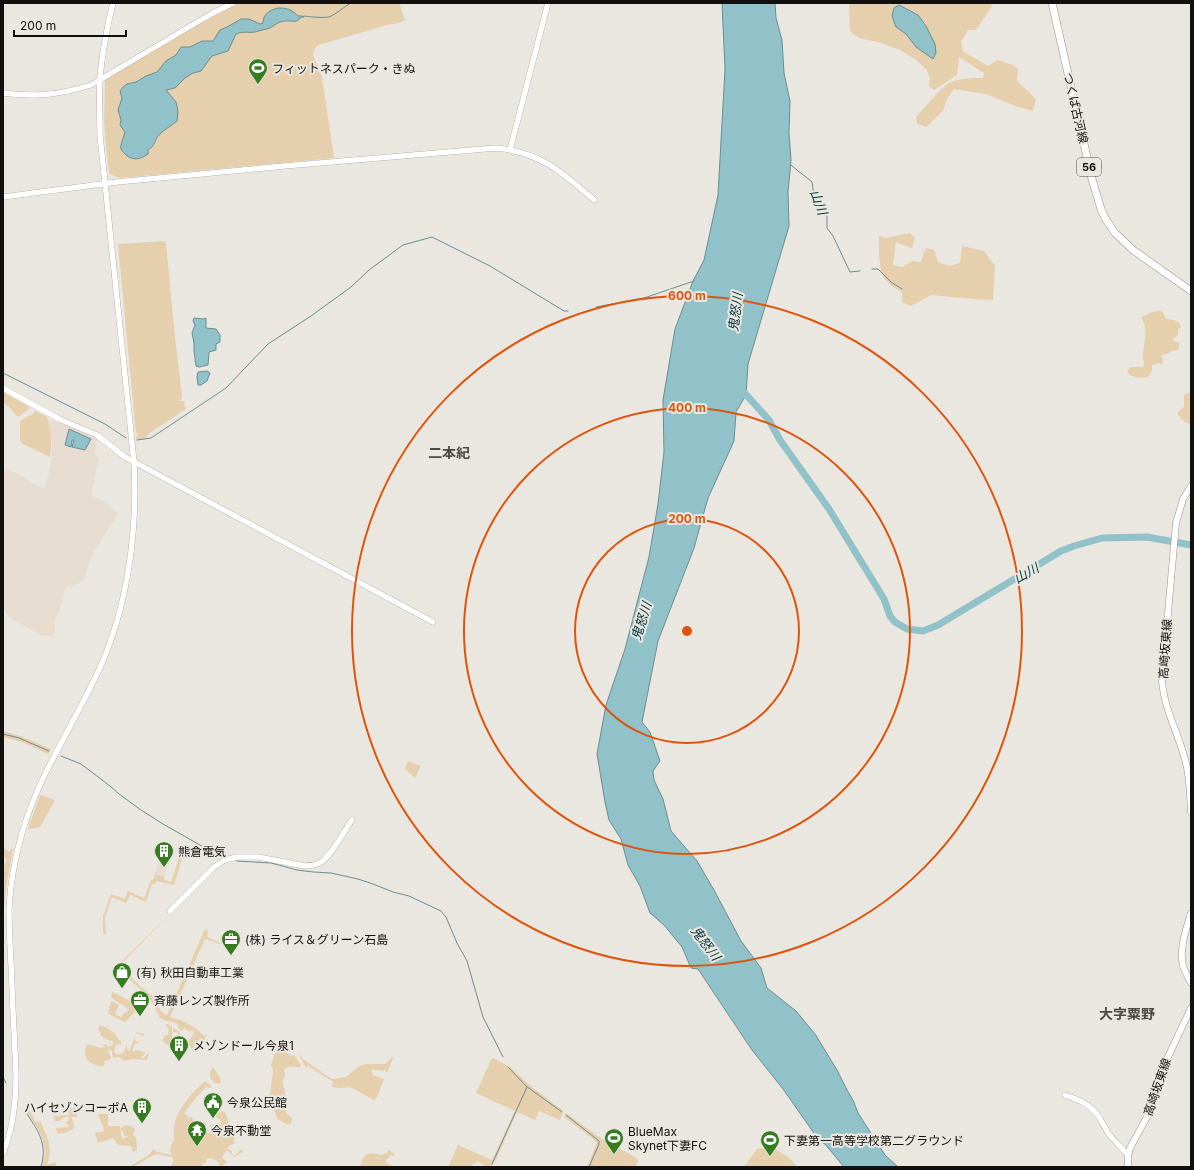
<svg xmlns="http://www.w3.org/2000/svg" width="1194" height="1170" viewBox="0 0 1194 1170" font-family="Inter,'Noto Sans JP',sans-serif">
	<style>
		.built { fill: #e6ddd0 }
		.green { fill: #e6cfac }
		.water { fill: #91c2c9; stroke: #6b8d91 }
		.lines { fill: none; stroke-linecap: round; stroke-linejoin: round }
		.stream { stroke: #6b8d91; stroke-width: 1 }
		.river { stroke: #91c2c9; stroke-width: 7 }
		.tertiary-casing { stroke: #97948e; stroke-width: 6 }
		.secondary-casing { stroke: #97948e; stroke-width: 7 }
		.primary-casing { stroke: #97948e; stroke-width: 8 }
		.tertiary { stroke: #fff; stroke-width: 5.5 }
		.secondary { stroke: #fff; stroke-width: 6 }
		.primary { stroke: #fff; stroke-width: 7 }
		.ring { fill: none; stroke: #dd550c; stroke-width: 2 }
		.labels { text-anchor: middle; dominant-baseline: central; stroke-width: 4; stroke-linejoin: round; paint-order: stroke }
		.shield { fill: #eae6e0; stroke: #52504d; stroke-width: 1 }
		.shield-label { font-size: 11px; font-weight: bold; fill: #11100e }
		.poi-label { font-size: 12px; fill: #11100e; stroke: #eae6e0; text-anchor: start }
		.street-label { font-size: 12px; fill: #11100e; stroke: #eae6e0 }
		.water-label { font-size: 13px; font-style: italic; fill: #04363b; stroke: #eae6e0 }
		.quarter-label { font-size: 14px; font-weight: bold; fill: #4c4843; stroke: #eae6e0 }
		.centre { fill: #dd550c; stroke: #eae6e0; stroke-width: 2 }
		.ring-label { font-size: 12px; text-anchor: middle; font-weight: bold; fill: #dd550c; stroke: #eae6e0; stroke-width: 4; stroke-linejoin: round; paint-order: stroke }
	</style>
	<rect width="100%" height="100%" fill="#eae6e0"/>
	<!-- built -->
	<path class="built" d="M 50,421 L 63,424 L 98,438 L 95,454 L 99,458 L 91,495 L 111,505 L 111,508 L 118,513 L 95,550 L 89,562 L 84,580 L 76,585 L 66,587 L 64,591 L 63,600 L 55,620 L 55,629 L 53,636 L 40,635 L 11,618 L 3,609 L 3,478 L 5,469 L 14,472 L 38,486 L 45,488 L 50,468 L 52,445 L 49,427 Z
		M 160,850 L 172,852 L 164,877 L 155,874 Z"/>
	<!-- green -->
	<path class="green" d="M 239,3 L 399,3 L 405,20 L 399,23 L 387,25 L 322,44 L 317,46 L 314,50 L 313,55 L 322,77 L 334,158 L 120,178 L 114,176 L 109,173 L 104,123 L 105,80 L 190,29 Z
		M 849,3 L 991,3 L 992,6 L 976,30 L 968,30 L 961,42 L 963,51 L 988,66 L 997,60 L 1013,65 L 1018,69 L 1017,81 L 1036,99 L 1033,111 L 1018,107 L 986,94 L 954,89 L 947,99 L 943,111 L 926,127 L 917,124 L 916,117 C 923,110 943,85 951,82 C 961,78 972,78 983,78 L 984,73 L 959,57 L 957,75 L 934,90 L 929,86 L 930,78 L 926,69 L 915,59 L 900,50 L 878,42 L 859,38 L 850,31 Z
		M 910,233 L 915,238 L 912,248 L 896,242 L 893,265 L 902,267 L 913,261 L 921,262 L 924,251 L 927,248 L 934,250 L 938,262 L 949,266 L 960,263 L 962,246 L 984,251 L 995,266 L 993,300 L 973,299 L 931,295 L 911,306 L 902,302 L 902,292 C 896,289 889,285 885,279 C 878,270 879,247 879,236 L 886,238 Z
		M 163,241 L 166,242 L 175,337 L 182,396 L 181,400 L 177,401 L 185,401 L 184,405 L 186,409 L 151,432 L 145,438 L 137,440 L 136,438 L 138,432 L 136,433 L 118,244 Z
		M 1160,311 L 1163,312 L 1165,318 C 1171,321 1180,318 1181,328 L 1178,329 L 1178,335 L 1173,339 L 1174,341 L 1179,343 L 1179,350 L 1171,351 L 1170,353 L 1162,355 L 1161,356 L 1163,359 L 1162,365 L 1159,363 L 1152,365 L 1152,371 L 1148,377 C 1140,378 1133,379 1127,372 L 1130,367 L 1143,367 C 1146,361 1142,361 1143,355 C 1144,341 1149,331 1141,317 L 1147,315 L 1151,312 Z
		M 3,392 L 29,407 L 29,409 L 18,417 C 13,412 10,406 3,403 Z
		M 1191,392 L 1191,428 L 1189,423 L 1186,423 L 1178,415 L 1178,412 L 1184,407 L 1184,395 Z
		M 35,411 L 47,417 C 51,428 52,445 50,457 L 23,444 L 20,440 L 20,421 L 33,414 Z
		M 3,731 L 23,737 L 51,749 L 48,754 L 22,742 L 3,737 Z
		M 408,761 L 421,766 L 415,778 L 412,776 L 412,775 L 405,769 Z
		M 40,795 L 55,800 L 40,827 L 28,829 Z
		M 3,847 L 9,852 L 13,848 L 6,888 L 3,918 L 3,892 L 4,879 L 3,878 L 3,866 L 7,860 L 3,857 Z
		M 180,855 L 183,856 L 174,885 L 156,881 L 155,884 L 152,884 L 146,902 L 130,895 L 126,903 L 112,897 L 105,917 L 106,935 L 103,934 L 103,916 L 111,894 L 125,899 L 128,891 L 144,898 L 151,880 L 153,880 L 155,874 L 164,877 L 164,880 L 171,882 Z
		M 170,914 L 123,962 C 127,967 129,974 133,979 C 137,984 152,996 158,999 L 156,1002 C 159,1008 161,1013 167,1015 L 205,929 L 208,931 L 207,937 L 221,943 L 219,944 L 205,939 L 170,1017 C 174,1019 178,1019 182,1021 C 190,1024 198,1029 204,1036 L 207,1034 L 202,1045 L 201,1044 L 201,1038 L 196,1042 L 194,1047 L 197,1048 L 198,1049 L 194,1052 L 192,1051 L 193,1048 L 191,1048 L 187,1040 L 189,1041 L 193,1035 L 194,1031 L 192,1030 L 190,1032 L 184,1028 L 182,1031 L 178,1028 L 179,1026 L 176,1023 L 167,1021 L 160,1018 L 149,997 L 130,980 L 121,962 Z
		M 138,991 L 147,998 L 138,1009 L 125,1022 L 108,1014 L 111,1001 L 119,1005 L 115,1014 L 121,1017 L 124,1013 L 127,1012 L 128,1010 C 125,1004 116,1003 111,997 L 112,992 L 121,996 L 129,1001 Z
		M 166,1024 L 168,1024 L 172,1027 L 172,1038 L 176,1039 L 178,1034 L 177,1032 L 173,1032 L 173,1029 L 176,1029 L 180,1033 L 177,1039 L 177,1041 L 175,1043 L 177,1044 L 176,1045 L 177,1047 L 168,1045 L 162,1041 L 165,1035 L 169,1035 L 168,1032 L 169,1028 L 166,1026 Z
		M 100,1025 C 107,1027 116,1033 119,1040 L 121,1041 L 121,1045 L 117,1044 L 115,1047 L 114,1052 L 118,1055 L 124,1052 L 126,1046 L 127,1047 L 128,1051 L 130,1050 C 132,1044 134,1038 137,1032 L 144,1034 L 144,1036 L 136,1033 L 135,1040 L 140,1044 L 135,1043 L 132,1051 L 134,1052 L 135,1050 L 145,1052 L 143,1056 L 141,1057 L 143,1059 L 147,1054 L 149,1054 L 147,1060 L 133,1059 L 124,1061 L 119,1057 L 113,1058 L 112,1051 L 109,1049 L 108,1051 L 111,1057 L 110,1060 L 104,1061 L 105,1064 L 103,1066 C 90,1067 79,1055 88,1044 L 100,1048 L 105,1047 L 103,1045 L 106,1044 L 108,1047 L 113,1045 L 113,1041 L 108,1040 L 106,1038 L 107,1040 L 100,1035 L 101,1033 L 98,1029 Z
		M 281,1050 L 285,1052 L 290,1056 L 294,1055 L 301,1065 L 301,1067 L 287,1067 C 284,1069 283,1071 285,1073 C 285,1076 284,1078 283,1080 C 282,1084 285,1089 285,1093 C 286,1099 285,1106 286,1113 L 292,1118 L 291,1124 C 283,1125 283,1121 277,1119 L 275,1112 L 269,1104 L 273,1070 L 271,1065 L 275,1053 Z
		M 301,1052 L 301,1056 L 303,1059 L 316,1068 L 330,1078 L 333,1079 L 346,1077 L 359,1066 L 366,1064 L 385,1064 L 392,1057 L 393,1058 L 387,1073 L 385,1070 C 380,1072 376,1069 371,1070 L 373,1075 L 384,1079 L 377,1097 L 374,1100 L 350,1087 L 340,1088 L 332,1087 L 333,1082 L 308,1066 L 306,1068 L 300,1057 Z
		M 493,1058 L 510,1067 L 533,1088 L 561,1109 L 563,1112 L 560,1120 L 539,1111 L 535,1120 L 517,1112 L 496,1160 L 491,1167 L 486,1167 L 478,1161 L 469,1167 L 448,1167 L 458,1145 L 492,1160 L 515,1111 L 476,1093 L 491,1060 Z
		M 213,1067 L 220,1078 L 221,1083 L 216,1084 L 210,1078 L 210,1072 Z
		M 205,1081 L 210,1085 L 212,1088 L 206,1087 L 194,1100 L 184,1113 L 189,1118 L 191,1117 L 196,1124 L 199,1124 L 204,1122 L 206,1124 L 206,1132 L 209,1133 L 211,1130 L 210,1125 L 221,1124 L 220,1119 L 216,1117 L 215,1113 L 217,1112 L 219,1113 L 221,1111 L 225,1112 L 229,1122 L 228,1124 L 224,1126 L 225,1129 L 227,1128 L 233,1130 L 236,1136 L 234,1140 L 235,1143 L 229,1146 L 228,1149 L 232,1151 L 232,1154 L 234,1156 L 238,1153 L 241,1149 L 243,1152 L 234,1157 L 227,1150 L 222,1157 L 227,1162 L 221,1167 L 216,1160 L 210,1158 L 206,1159 L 206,1163 L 203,1163 L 202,1166 L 199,1167 L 170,1167 L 174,1161 L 172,1157 L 156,1154 L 132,1167 L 129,1167 L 150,1154 L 153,1149 L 157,1152 L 172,1155 L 170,1150 L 172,1143 L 174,1141 C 174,1135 173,1128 175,1122 C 179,1106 194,1091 205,1081 Z
		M 79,1107 L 74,1110 L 77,1115 L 77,1117 L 71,1117 L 74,1125 L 73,1129 C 68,1131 63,1135 57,1133 L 56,1128 L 69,1127 L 68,1125 L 65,1123 L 67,1122 L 69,1118 L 67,1116 L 59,1121 L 55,1121 L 53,1116 L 69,1115 L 68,1109 Z
		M 28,1108 L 36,1122 L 40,1121 C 48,1138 53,1146 47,1165 L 56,1162 L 56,1167 L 42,1167 C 50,1143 38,1129 25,1110 Z
		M 566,1113 L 602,1139 L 637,1158 L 638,1161 L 636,1167 L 587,1167 L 597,1142 L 564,1117 Z
		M 98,1114 L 108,1114 L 108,1126 L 120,1126 L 122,1139 L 126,1137 L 128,1137 L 127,1136 L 124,1136 L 124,1133 L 122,1131 L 121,1129 L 123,1126 C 128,1125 132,1125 135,1130 L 133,1134 L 136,1138 L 137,1150 L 133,1152 L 131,1146 L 118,1145 L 113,1138 L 98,1143 L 95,1133 L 103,1132 L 104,1130 Z
		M 770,1147 C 781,1152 791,1157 797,1167 L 744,1167 L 757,1149 Z
		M 388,1150 L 395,1154 L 393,1156 L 390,1155 L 389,1158 L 388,1158 L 385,1162 L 394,1167 L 360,1167 C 361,1165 361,1163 362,1161 C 365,1151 374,1153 381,1155 L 387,1153 Z"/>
	<!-- water -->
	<path class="water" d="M 722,3 L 775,3 L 776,18 L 782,40 L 784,73 L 790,101 L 789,133 L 791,160 L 788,192 L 789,226 L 748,364 L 746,395 L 736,412 L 734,441 L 708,498 L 694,548 L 658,641 L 642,722 L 650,732 L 660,761 L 653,771 L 654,780 L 663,799 L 671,831 L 697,861 L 714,890 L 741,941 L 761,968 L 767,988 L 796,1011 L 815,1034 L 837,1070 L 847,1090 L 853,1100 L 858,1113 L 885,1155 L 898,1167 L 844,1167 L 825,1144 L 823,1143 L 820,1137 L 818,1135 L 816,1136 L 783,1089 L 752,1050 L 698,969 L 691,968 L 682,947 L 664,925 L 650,913 L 640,886 L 628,865 L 621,839 L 609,820 L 605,802 L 597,754 L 606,705 L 625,649 L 649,557 L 658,504 L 664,452 L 663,400 L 675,329 L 693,281 L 704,260 L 718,195 L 725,69 Z
		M 899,5 L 918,15 L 926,26 L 935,44 L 936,53 L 933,59 L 916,47 L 906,34 L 896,27 L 892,16 L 894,8 Z
		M 278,8 C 286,8 292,9 298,16 L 302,16 L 304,17 L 301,17 C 297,24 291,20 284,21 C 278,22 275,25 270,28 C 268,29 257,31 255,32 C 248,33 242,31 236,34 L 228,51 L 212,56 L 201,71 L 193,73 L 185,78 L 175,88 L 166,90 L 176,102 L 178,111 L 177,121 C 171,126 165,129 159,135 C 154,140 156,145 148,150 L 148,154 C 139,160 133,161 125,154 C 123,152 122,151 121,149 C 120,144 124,137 125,132 L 120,125 L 121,120 L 118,110 L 122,98 L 120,91 L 123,87 L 127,84 L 136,82 L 146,76 L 157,72 L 166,61 L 176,55 L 181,47 L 190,47 L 202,41 L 213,41 L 220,30 L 227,27 L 241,19 L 249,19 L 260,24 L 263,23 C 263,14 270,10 278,8 Z
		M 194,318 L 204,319 L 206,318 L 206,328 L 216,329 L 220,335 L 220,342 L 216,344 L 216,350 L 209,352 L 208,365 L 199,367 L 196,366 L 194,351 L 194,343 L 192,333 L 195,325 L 193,321 Z
		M 207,371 L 210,373 L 207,381 L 201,385 L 198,385 L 197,377 L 198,372 Z
		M 69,429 L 91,439 L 85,450 L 72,447 L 74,440 L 72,440 L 71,447 L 65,445 Z"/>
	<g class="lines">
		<!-- stream -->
		<path class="stream" d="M 304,16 C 310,17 323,18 329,17 C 337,14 343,7 351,3
			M 791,165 L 798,171 L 806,177 L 812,182 L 814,196 L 823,204 L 827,217 L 827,228 L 833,236 L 850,272 L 860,271
			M 872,269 L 878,269 L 891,282 L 902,289
			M 596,307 L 644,298 L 694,281
			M 3,373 L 105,424 L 126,438
			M 137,440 L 151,438 L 226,388 L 268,344 L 311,316 L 351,287 L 369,270 L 403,245 L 432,237 L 490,266 L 564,311 L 568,311
			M 3,734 L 19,738 L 49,751
			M 61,756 L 81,764 L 110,786 L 119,794 L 141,810 L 163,824 L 221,857
			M 237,861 L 271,863 L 297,870 L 313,872 L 331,873 L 358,879 L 373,884 L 393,892 L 409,896 L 441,911 L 446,917 L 457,943 L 467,961 L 483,1017 L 503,1057
			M 508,1067 L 526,1086 L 562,1112
			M 3,1077 L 6,1083
			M 25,1111 C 38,1131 48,1143 41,1167
			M 566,1115 L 599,1141 L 599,1144 L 589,1167
			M 492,1164 L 527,1087"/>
		<!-- river -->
		<path class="river" d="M 741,389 L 769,420 L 780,440 L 829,509 L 884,599 L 890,616 L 895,622 L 907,629 L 923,631 L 938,625 L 1061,551 L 1074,546 L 1102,538 L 1147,537 L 1191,545"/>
		<!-- tertiary casing -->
		<g class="tertiary-casing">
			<path id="tertiary" d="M 3,93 C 36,97 59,95 91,85 L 211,14 L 233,3
				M 510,150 L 548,3
				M 3,197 L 117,182 L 284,166 L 496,148 C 540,152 562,172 594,200
				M 3,388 L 59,419 L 97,435 L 125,457 L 433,622
				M 170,911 L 214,867 L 225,860 L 237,857 L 258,857 L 305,866 C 310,866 315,865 320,863 C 331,857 344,831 352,820
				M 1065,1095 C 1079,1100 1091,1104 1099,1117 C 1102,1122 1105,1128 1109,1134 C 1114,1141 1122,1148 1128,1155
				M 3,1153 C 13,1129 16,1102 16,1075 C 15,1046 13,1016 12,986 C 11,960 9,935 9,909 C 10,884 15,858 22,833 C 38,777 72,727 97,674 C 127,611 138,532 134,462 L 100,135 C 100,117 99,98 100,79 C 102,53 107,28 113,3"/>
		</g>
		<!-- secondary casing -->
		<g class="secondary-casing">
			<path id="secondary" d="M 1191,486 L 1183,499 L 1176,523 L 1162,681 C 1164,708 1178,733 1185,759 C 1190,776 1190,794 1191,812
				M 1191,913 C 1186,930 1179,948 1183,966 C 1185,972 1188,977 1191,983
				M 1128,1167 L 1128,1155 L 1130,1148 L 1149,1113 L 1167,1059 L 1191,1008"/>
		</g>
		<!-- primary casing -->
		<g class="primary-casing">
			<path id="primary" d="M 1052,3 L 1092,179 L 1101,209 L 1105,218 L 1115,233 L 1133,250 L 1191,291"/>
		</g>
		<!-- tertiary -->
		<use href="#tertiary" class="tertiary"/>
		<!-- secondary -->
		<use href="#secondary" class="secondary"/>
		<!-- primary -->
		<use href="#primary" class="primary"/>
	</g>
	<!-- distance rings -->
	<g class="ring">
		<circle cx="687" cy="631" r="112"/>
		<circle cx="687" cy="631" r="223"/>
		<circle cx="687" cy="631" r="335"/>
	</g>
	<!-- icons -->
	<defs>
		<g id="stadium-pin" transform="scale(1)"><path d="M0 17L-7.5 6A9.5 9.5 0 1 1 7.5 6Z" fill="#367c20" stroke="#eae6e0"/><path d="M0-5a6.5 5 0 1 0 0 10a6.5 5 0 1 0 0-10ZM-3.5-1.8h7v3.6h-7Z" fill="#fff"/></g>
		<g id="building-pin" transform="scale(1)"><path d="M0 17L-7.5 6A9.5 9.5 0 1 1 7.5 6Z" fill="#367c20" stroke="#eae6e0"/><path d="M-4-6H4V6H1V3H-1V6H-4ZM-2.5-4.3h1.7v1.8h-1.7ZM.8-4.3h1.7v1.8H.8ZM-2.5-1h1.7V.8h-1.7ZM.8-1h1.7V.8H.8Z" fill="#fff"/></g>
		<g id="office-pin" transform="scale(1)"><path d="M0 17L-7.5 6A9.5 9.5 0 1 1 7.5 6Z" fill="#367c20" stroke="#eae6e0"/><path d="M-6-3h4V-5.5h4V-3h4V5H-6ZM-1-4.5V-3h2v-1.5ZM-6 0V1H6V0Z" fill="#fff"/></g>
		<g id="shop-pin" transform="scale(1)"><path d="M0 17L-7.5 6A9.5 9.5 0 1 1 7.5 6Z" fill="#367c20" stroke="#eae6e0"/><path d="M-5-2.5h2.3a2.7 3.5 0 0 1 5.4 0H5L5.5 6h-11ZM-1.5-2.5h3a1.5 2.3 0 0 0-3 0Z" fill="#fff"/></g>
		<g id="civic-pin" transform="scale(1)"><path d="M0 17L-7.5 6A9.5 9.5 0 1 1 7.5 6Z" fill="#367c20" stroke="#eae6e0"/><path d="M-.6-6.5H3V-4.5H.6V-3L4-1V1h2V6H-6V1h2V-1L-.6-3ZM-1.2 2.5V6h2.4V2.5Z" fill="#fff"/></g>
		<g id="temple-pin" transform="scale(1)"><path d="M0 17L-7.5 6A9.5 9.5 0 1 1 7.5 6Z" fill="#367c20" stroke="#eae6e0"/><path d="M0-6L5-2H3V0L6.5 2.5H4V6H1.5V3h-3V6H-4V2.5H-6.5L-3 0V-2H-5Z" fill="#fff"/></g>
	</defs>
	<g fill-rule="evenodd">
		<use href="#stadium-pin" x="258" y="68"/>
		<use href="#building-pin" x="164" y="851"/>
		<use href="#office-pin" x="231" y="939"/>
		<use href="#shop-pin" x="122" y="972"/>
		<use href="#office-pin" x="140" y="1000"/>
		<use href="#building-pin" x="179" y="1045"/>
		<use href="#civic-pin" x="213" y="1102"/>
		<use href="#building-pin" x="142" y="1107"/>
		<use href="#temple-pin" x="197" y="1130"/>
		<use href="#stadium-pin" x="614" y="1138"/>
		<use href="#stadium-pin" x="770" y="1140"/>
	</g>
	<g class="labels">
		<!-- shield labels -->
		<rect class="shield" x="1077" y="158" width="24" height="18" rx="3"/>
		<g class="shield-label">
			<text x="1089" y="167">56</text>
		</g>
		<!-- poi labels -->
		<g class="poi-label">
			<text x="272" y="68">フィットネスパーク・きぬ</text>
			<text x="178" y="851">熊倉電気</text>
			<text x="245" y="939">(株) ライス＆グリーン石島</text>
			<text x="136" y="972">(有) 秋田自動車工業</text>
			<text x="154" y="1000">斉藤レンズ製作所</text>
			<text x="193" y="1045">メゾンドール今泉1</text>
			<text x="227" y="1102">今泉公民館</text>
			<text x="128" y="1107" text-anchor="end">ハイセゾンコーポA</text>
			<text x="211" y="1130">今泉不動堂</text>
			<text x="628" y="1131">BlueMax<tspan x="628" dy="14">Skynet下妻FC</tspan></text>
			<text x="784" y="1140">下妻第一高等学校第二グラウンド</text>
		</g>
		<!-- street labels -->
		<g class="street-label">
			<text transform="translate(1076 108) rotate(77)">つくば古河線</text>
			<text transform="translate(1165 649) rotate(-86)">高崎坂東線</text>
			<text transform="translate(1157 1087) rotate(-71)">高崎坂東線</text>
		</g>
		<!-- water labels -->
		<g class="water-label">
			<text transform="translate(819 202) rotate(69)">山川</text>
			<text transform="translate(735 312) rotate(-83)">鬼怒川</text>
			<text transform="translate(1026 573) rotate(-29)">山川</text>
			<text transform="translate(641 621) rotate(-73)">鬼怒川</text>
			<text transform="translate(706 943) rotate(53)">鬼怒川</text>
		</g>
		<!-- quarter labels -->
		<g class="quarter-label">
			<text x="449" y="452">二本紀</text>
			<text x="1127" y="1013">大字粟野</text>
		</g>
	</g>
	<circle cx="687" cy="631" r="6" class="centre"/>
	<g class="ring-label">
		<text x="687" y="300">600 m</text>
		<text x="687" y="412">400 m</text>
		<text x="687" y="523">200 m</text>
	</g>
	<!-- border -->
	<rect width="1194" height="1170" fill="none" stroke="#11100e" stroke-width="8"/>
	<!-- scale -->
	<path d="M14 30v6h112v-6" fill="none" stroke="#11100e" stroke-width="2"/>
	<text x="20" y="30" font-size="12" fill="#11100e" stroke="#eae6e0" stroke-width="3" paint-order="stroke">200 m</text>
</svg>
